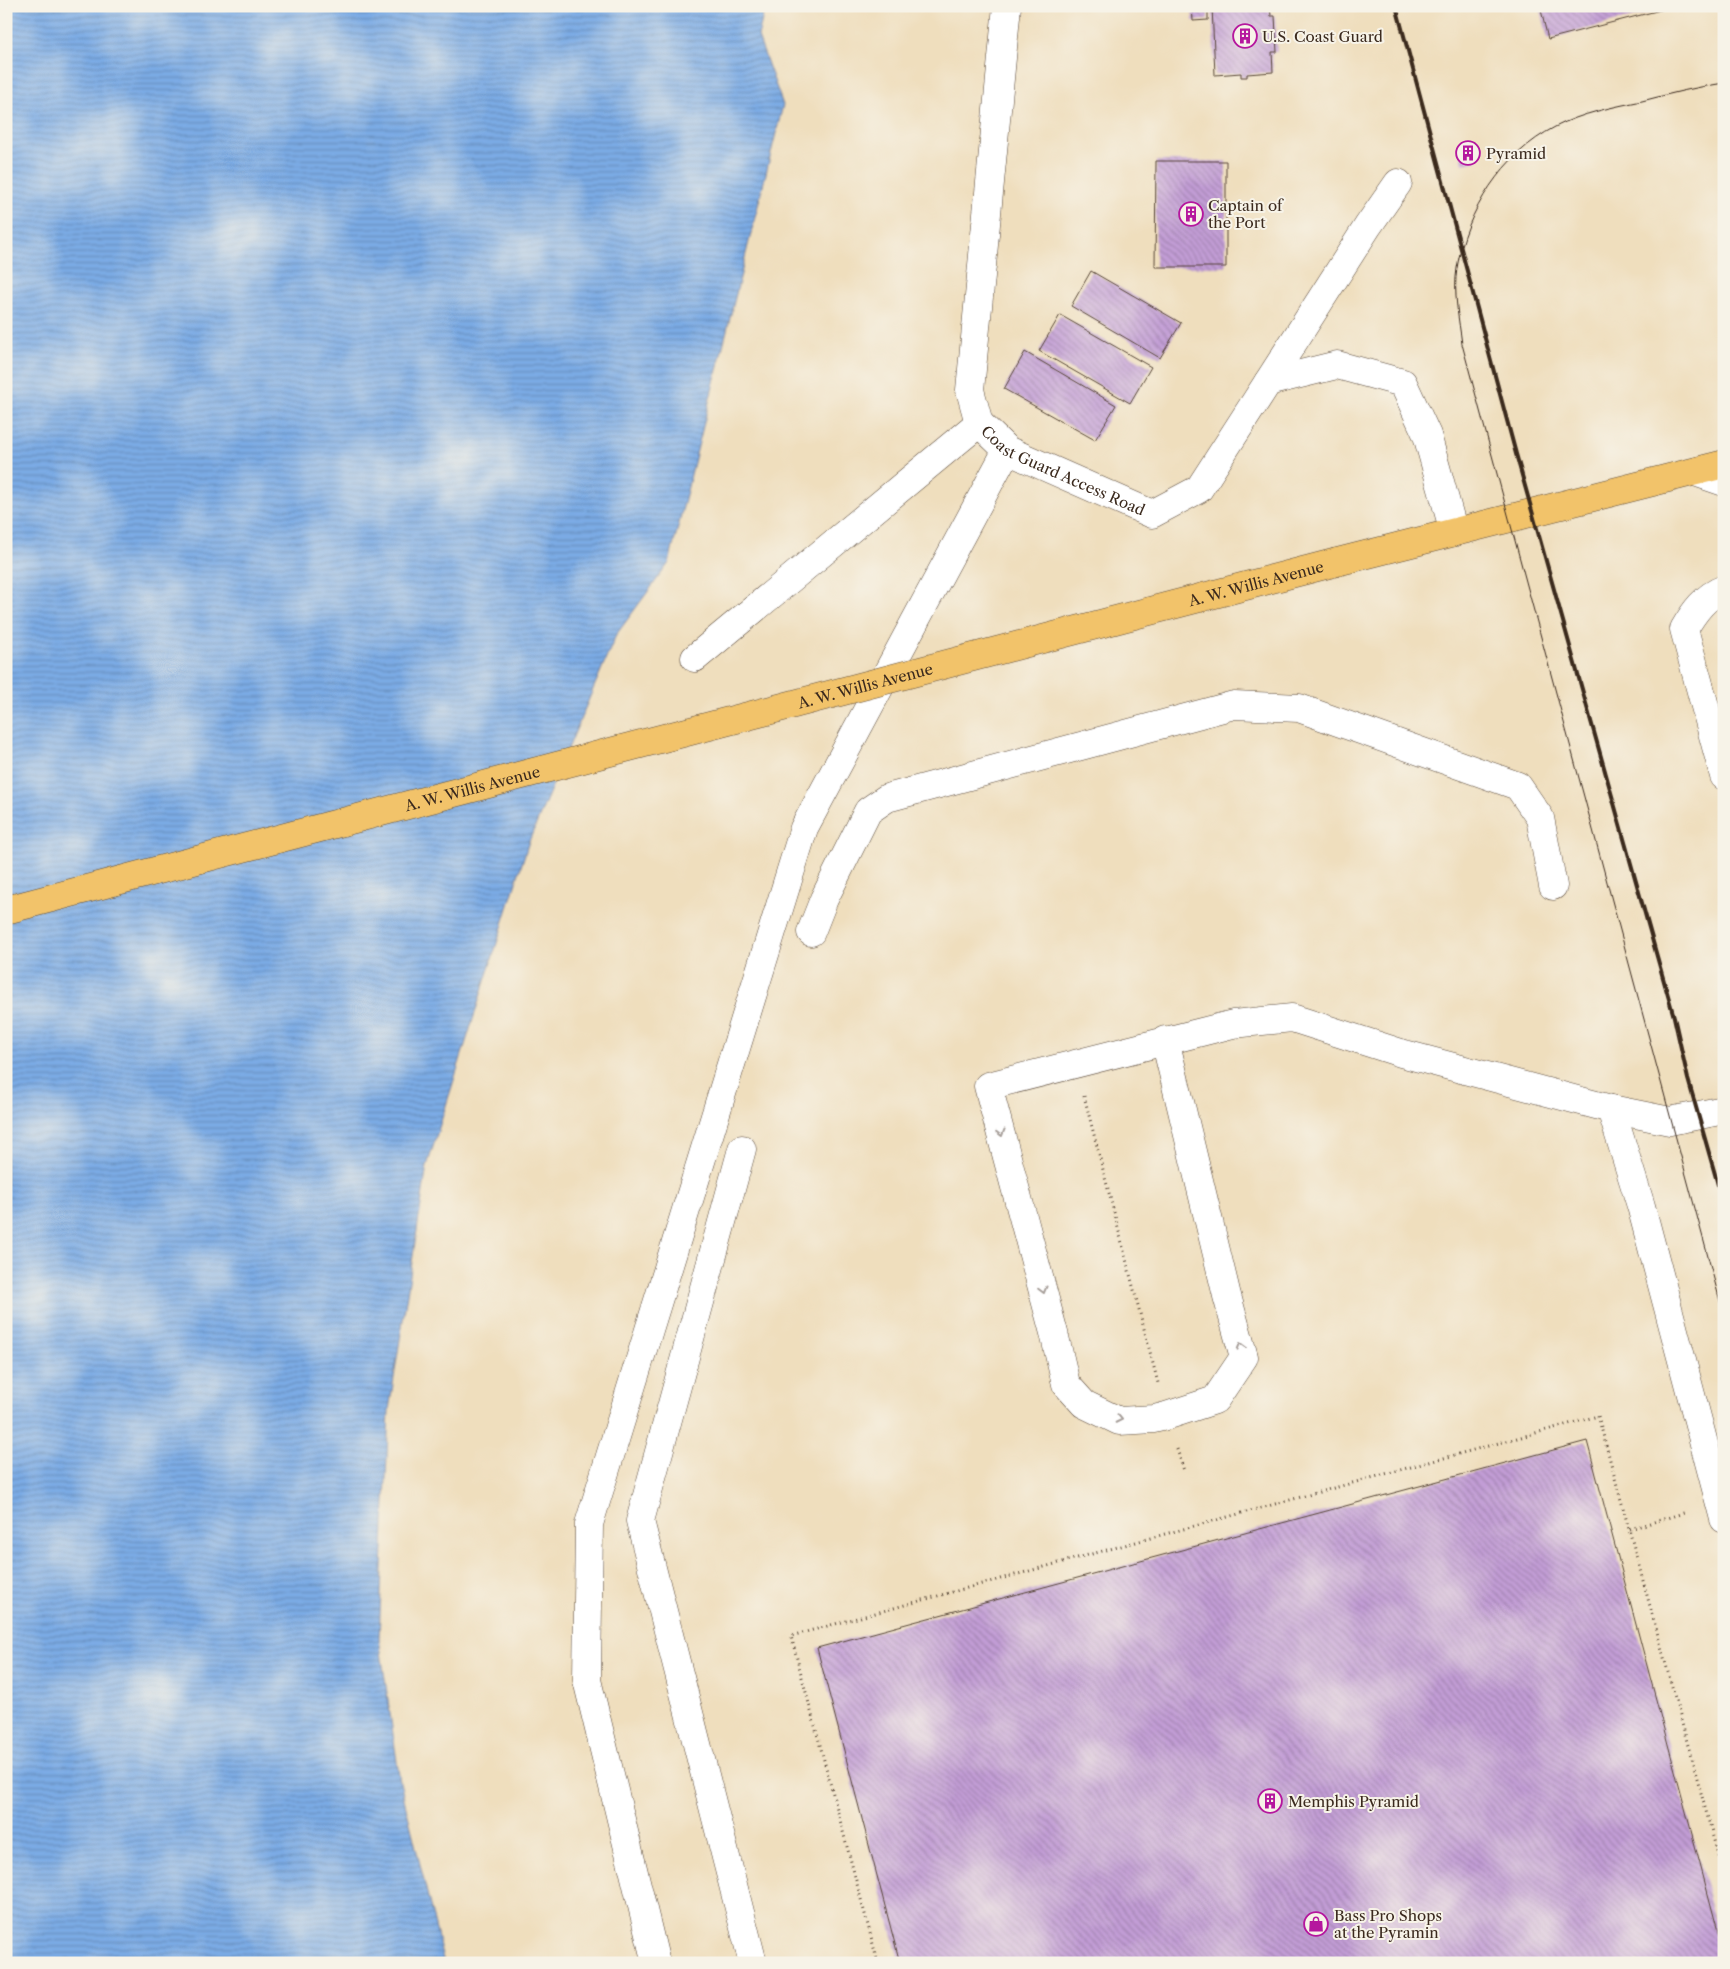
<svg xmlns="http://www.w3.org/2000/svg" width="1730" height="1969" viewBox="0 0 1730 1969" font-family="'Libre Caslon Text',serif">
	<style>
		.water { fill: url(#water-rules); stroke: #5b6a82 }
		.building { fill: url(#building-back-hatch) }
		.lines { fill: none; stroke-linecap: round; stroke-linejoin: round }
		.minor-casing { stroke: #564536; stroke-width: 29 }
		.major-casing { stroke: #564536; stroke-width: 29 }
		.path { stroke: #564536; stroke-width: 3; stroke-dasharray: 1 4; stroke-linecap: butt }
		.minor { stroke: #fff; stroke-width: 28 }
		.major { stroke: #f2c36a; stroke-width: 28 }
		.tram { stroke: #3b2a1e; stroke-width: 1 }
		.rail { stroke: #3b2a1e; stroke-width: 4 }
		.major-bridge-casing { stroke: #564536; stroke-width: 29; stroke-linecap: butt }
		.major-bridge { stroke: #f2c36a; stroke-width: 28 }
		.oneway { stroke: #a79f9a }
		.labels { text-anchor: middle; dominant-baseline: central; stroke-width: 4; stroke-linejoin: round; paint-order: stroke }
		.poi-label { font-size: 15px; fill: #3b2a1e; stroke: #f7f3e8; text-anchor: start }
		.street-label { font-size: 15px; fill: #3b2a1e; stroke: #f7f3e8 }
	</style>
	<defs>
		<pattern id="water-rules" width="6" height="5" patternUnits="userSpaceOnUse" patternTransform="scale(1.25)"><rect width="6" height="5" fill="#7babe5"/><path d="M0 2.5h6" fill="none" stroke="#668bb9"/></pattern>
		<pattern id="building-back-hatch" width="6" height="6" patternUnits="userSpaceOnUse" patternTransform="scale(1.25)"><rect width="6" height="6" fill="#c29dd6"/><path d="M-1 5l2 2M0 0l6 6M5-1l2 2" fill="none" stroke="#9f80ad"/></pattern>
	</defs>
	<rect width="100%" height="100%" fill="#f7f3e8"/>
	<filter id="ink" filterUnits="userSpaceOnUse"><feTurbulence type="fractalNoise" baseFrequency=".02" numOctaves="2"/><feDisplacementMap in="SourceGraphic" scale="10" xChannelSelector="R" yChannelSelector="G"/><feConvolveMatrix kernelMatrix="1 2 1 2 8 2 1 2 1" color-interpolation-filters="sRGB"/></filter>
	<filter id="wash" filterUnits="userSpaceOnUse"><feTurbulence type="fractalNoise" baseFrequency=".0096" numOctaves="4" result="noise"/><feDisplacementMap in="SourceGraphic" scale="20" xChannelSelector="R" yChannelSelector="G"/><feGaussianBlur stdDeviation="1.12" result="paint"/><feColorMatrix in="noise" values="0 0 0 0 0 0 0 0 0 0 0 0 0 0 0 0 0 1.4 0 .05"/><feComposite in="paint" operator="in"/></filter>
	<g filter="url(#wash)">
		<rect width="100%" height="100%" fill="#efdebd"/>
		<!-- water -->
		<path class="water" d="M 6,6 L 765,6 L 758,37 L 783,105 L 669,563 L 616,635 L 529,841 L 427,1166 L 389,1410 L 379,1638 L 400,1782 L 444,1963 L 6,1963 Z"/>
		<g id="blocks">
			<!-- building -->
			<path class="building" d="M 1192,6 L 1208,6 L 1208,20 L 1193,21 Z
				M 1212,6 L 1270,6 L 1271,16 L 1275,16 L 1277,52 L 1272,52 L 1273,72 L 1247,74 L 1247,77 L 1241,77 L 1241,73 L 1215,75 Z
				M 1540,6 L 1672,6 L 1672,7 L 1548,39 Z
				M 1473,142 L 1477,161 L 1463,164 L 1459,146 Z
				M 1156,161 L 1226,161 L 1226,267 L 1155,267 Z
				M 1091,271 L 1181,323 L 1160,358 L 1071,306 Z
				M 1060,315 L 1151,367 L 1130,403 L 1039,351 Z
				M 1025,352 L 1116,405 L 1095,440 L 1004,389 Z
				M 1587,1441 L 1724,1954 L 1724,1963 L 900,1963 L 817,1648 Z"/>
		</g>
	</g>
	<g filter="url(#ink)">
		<use href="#blocks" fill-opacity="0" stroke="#564536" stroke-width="1"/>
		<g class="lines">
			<!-- minor casing -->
			<g class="minor-casing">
				<g id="minor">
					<path id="s1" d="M 1007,6 L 970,390 L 979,423 L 1007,450 L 1152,514 L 1199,489 L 1268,382 L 1337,365 L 1403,383 L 1427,435 L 1454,532"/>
					<path d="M 1268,382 L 1368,226 L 1398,183"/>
					<path d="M 1695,472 L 1724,482"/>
					<path d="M 1724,589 C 1705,596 1694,612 1684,629 L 1724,776"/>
					<path d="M 695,658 L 979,423"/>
					<path d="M 811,932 L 824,899 L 868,811 L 887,798 L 1234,705 L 1299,708 L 1518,786 L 1540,818 L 1553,886"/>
					<path d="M 1165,1040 L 1227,1296 L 1244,1357 L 1215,1400 L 1166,1416 L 1154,1419 L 1119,1421 L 1084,1404 L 1066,1384 L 1054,1333 L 988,1086 L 1233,1024 L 1292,1018 L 1401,1053 L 1611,1109 L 1670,1121 L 1724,1110"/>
					<path d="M 1611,1109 L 1641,1206 L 1724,1519"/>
					<path d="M 742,1149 L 640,1521 L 753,1963"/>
					<path d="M 656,1963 L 587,1680 L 589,1524 L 804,828 L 1007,450"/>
				</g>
			</g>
			<!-- major casing -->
			<g class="major-casing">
				<path id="major" d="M 1337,562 L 1724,464"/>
			</g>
			<!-- path -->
			<path class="path" d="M 1084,1096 L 1158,1383
				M 1177,1449 L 1184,1471
				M 1630,1529 L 1687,1512
				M 878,1963 L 791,1636 L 1598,1416 L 1724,1877"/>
			<!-- minor -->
			<use href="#minor" class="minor"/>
			<!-- major -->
			<use href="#major" class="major"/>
			<!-- tram -->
			<path class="tram" d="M 1724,83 C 1696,87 1669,94 1642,101 C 1613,107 1582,113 1555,127 C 1503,154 1466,211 1457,268 C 1453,293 1459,320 1462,344 L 1724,1316"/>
			<!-- rail -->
			<path class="rail" d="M 1396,6 L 1516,454 L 1674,1017 L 1688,1079 L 1724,1206"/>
			<!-- major-bridge casing -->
			<g class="major-bridge-casing">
				<g id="major-bridge">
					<path id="s2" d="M 6,910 L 1337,562"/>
				</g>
			</g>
			<!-- major-bridge -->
			<use href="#major-bridge" class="major-bridge"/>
		</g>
		<!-- one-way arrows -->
		<defs><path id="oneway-chevron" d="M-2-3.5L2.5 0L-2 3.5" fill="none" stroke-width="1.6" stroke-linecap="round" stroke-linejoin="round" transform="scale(1.25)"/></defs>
		<g class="oneway">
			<use href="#oneway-chevron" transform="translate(1001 1133) rotate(75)"/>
			<use href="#oneway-chevron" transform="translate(1043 1290) rotate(75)"/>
			<use href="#oneway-chevron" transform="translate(1241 1346) rotate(-106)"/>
			<use href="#oneway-chevron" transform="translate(1119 1419) rotate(12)"/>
		</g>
	</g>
	<!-- icons -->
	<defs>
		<g id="building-ring" transform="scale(1.25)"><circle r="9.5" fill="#f7f3e8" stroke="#b5179e" stroke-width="1.5"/><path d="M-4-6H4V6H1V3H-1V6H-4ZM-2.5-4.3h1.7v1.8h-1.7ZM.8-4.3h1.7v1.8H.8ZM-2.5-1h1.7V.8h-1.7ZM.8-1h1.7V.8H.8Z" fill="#b5179e"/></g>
		<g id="shop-ring" transform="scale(1.25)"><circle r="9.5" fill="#f7f3e8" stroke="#b5179e" stroke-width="1.5"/><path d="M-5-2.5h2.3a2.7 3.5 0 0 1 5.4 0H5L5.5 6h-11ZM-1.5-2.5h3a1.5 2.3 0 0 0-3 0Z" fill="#b5179e"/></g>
	</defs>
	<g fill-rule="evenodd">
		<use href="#building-ring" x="1245" y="36"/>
		<use href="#building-ring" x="1468" y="153"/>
		<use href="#building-ring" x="1191" y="214"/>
		<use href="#building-ring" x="1270" y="1801"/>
		<use href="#shop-ring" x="1316" y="1924"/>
	</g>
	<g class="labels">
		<!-- poi labels -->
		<g class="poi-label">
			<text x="1262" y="36">U.S. Coast Guard</text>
			<text x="1486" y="153">Pyramid</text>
			<text x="1208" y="205">Captain of<tspan x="1208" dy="17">the Port</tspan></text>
			<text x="1288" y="1801">Memphis Pyramid</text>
			<text x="1334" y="1915">Bass Pro Shops<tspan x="1334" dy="17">at the Pyramin</tspan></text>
		</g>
		<!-- street labels -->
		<g class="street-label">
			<text stroke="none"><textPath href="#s1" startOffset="518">Coast Guard Access Road</textPath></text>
			<text stroke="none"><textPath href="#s2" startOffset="1292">A. W. Willis Avenue</textPath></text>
			<text stroke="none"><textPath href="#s2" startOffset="888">A. W. Willis Avenue</textPath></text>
			<text stroke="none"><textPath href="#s2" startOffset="482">A. W. Willis Avenue</textPath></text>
		</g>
	</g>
	<!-- margin -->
	<rect width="1730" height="1969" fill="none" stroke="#f7f3e8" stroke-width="25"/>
</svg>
